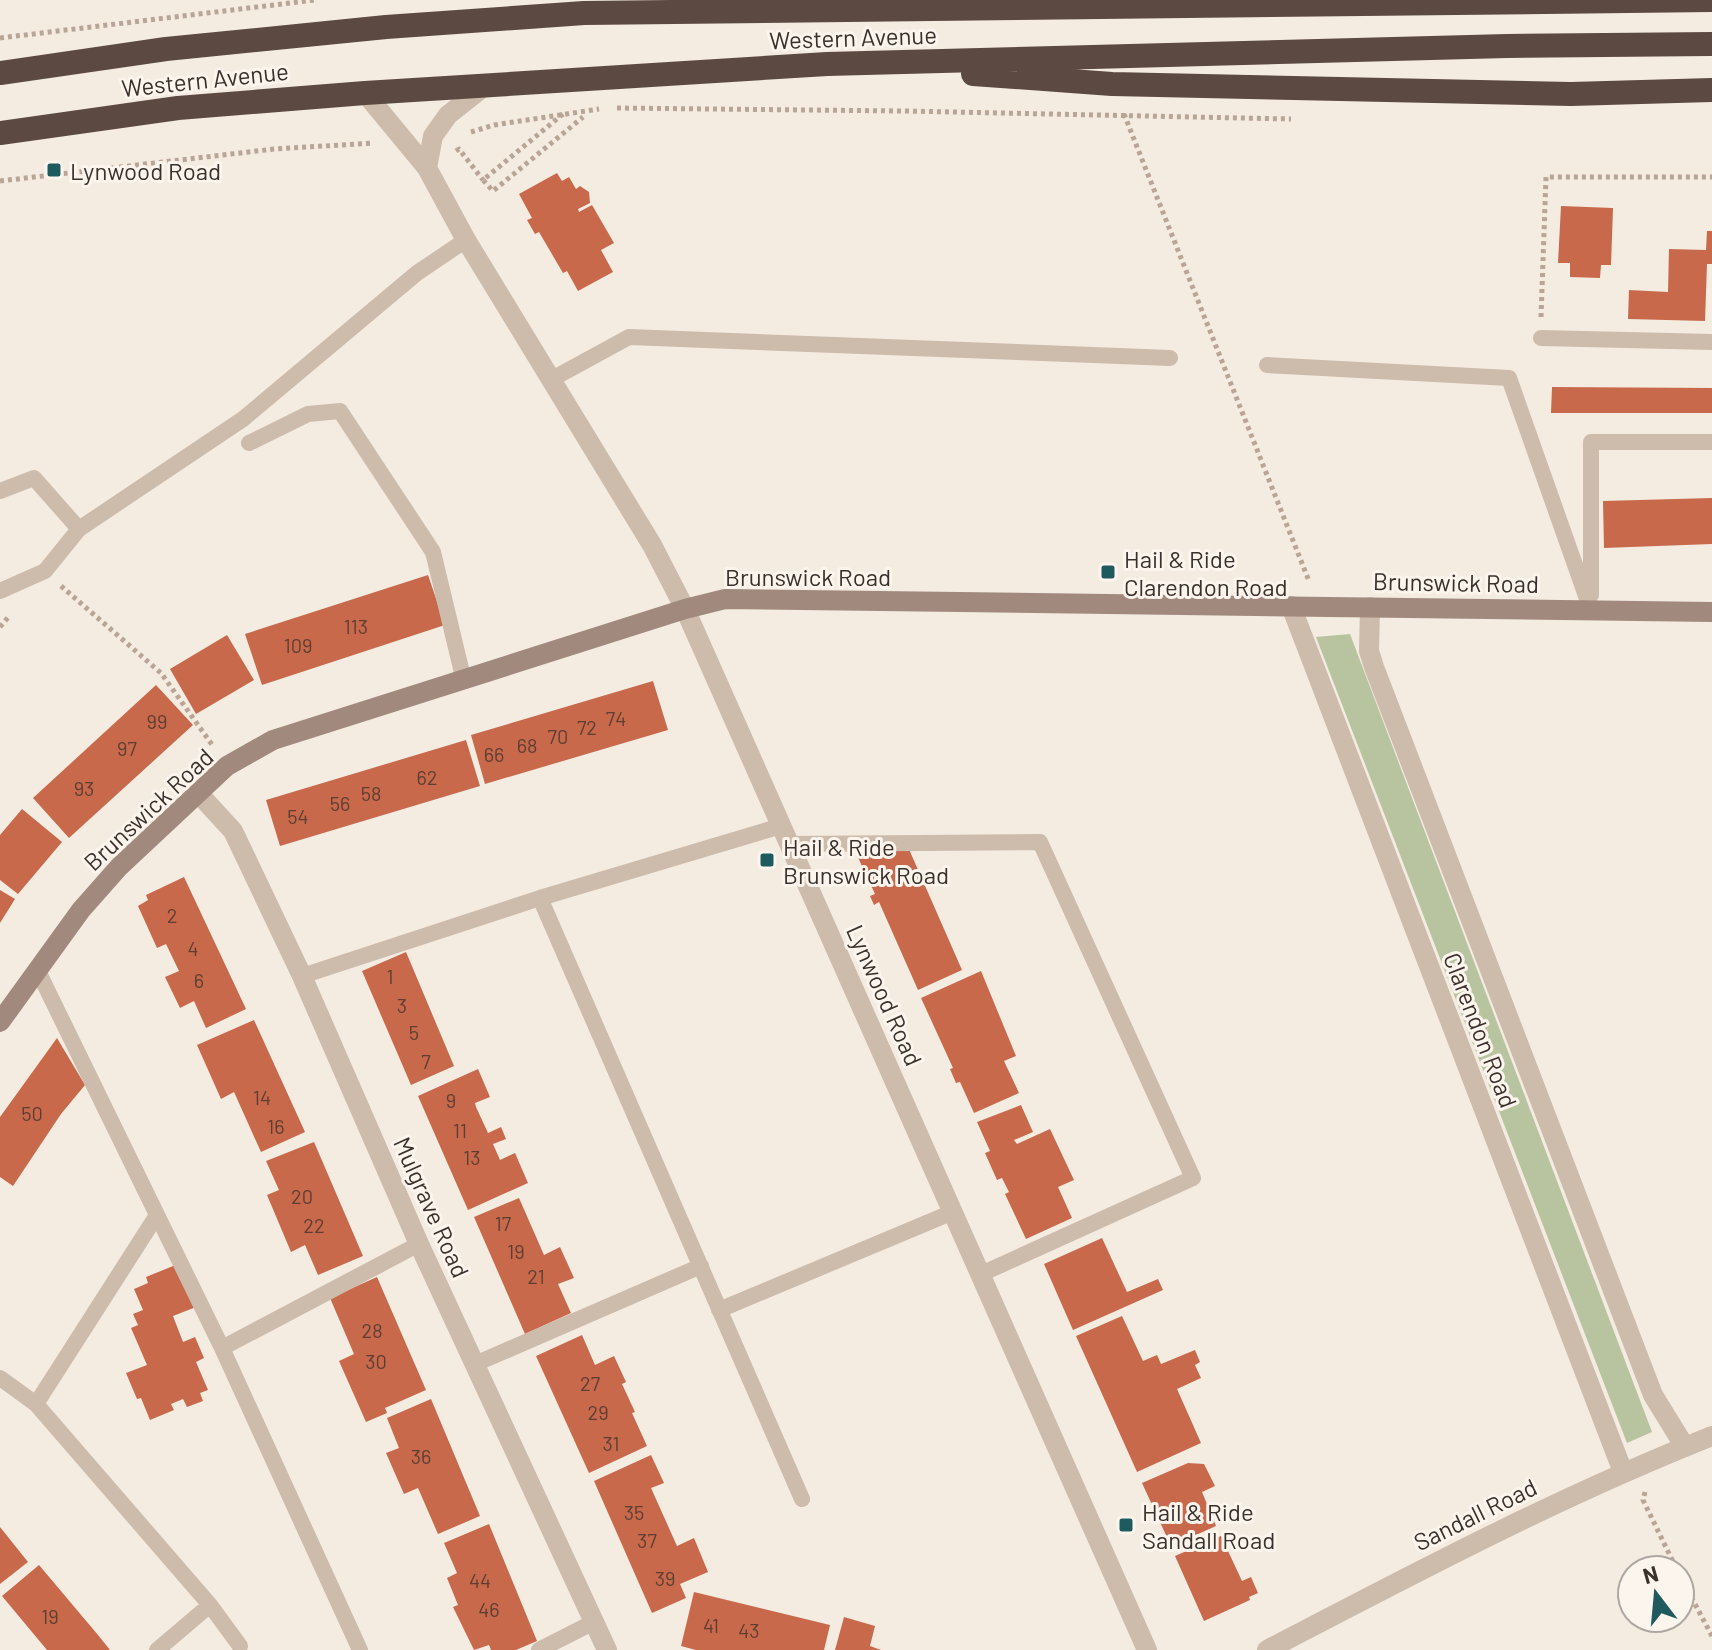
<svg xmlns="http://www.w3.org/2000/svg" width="1712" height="1650" viewBox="0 0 1712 1650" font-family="Barlow,sans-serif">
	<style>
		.green { fill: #b8c4a0 }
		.building { fill: #c8694b }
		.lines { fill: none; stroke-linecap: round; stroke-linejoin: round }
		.path { stroke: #b9a596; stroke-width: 5; stroke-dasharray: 4 4; stroke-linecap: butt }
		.lane { stroke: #cdbbac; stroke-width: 16 }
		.street { stroke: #cdbbac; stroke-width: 20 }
		.secondary { stroke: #a18a7d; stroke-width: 20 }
		.highway { stroke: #5c4a42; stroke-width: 24 }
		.poi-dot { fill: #1f5a5e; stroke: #fbf5ee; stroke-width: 3 }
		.labels { text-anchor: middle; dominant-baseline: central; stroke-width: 6; stroke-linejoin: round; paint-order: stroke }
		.number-label { font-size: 20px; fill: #5e3e33 }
		.street-label { font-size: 24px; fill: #3b302b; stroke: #fbf5ee }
		.poi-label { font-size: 24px; fill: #3b302b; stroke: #fbf5ee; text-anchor: start }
	</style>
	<rect width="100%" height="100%" fill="#f4ebe1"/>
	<!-- green -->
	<path class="green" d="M 1350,634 L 1652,1432 L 1627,1443 L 1316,637 Z"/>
	<!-- building -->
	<path class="building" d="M 557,173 L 562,181 L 569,177 L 576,189 L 580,186 L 589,192 L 590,203 L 578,209 L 579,212 L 592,205 L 614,243 L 601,250 L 613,272 L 578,291 L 567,271 L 563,273 L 539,232 L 535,234 L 527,220 L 532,218 L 519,194 Z
		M 1561,206 L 1613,208 L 1611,265 L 1601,265 L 1600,278 L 1570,277 L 1570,263 L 1558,263 Z
		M 1707,231 L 1712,231 L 1712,264 L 1707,264 L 1705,321 L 1628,319 L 1629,290 L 1668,292 L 1669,249 L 1706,250 Z
		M 1552,387 L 1712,388 L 1712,413 L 1551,413 Z
		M 1712,498 L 1712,544 L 1604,548 L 1603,501 Z
		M 428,575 L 445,625 L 262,685 L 245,634 Z
		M 227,635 L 254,680 L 196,714 L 170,669 Z
		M 653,681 L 668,730 L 485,784 L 471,735 Z
		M 156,685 L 193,725 L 69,838 L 33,798 Z
		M 466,740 L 480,786 L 280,846 L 266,800 Z
		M 22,809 L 62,842 L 18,894 L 0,880 L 0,835 Z
		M 908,847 L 962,970 L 918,990 L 879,902 L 874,905 L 870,896 L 875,894 L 855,851 Z
		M 184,877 L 246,1009 L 206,1028 L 194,1001 L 180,1008 L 165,977 L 179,971 L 166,944 L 157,948 L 138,906 L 148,900 L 146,895 Z
		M 0,890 L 15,899 L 0,923 Z
		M 406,952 L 454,1066 L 411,1085 L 362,971 Z
		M 981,971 L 1016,1056 L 1004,1061 L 1019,1093 L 974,1113 L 960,1082 L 956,1083 L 950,1069 L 953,1068 L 921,998 Z
		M 254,1020 L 305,1132 L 261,1152 L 234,1092 L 221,1099 L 197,1045 Z
		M 57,1038 L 85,1085 L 61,1114 L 13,1186 L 0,1177 L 0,1117 Z
		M 478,1069 L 490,1097 L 475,1103 L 476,1107 L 488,1133 L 501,1127 L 506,1139 L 493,1144 L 500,1160 L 515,1153 L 528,1183 L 468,1210 L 418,1096 Z
		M 1021,1105 L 1033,1132 L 1014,1140 L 1017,1144 L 1050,1129 L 1074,1180 L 1058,1187 L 1072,1218 L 1026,1239 L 1005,1194 L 1009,1192 L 1002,1178 L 997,1180 L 985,1153 L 990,1151 L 977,1122 Z
		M 314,1142 L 363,1256 L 318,1275 L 305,1245 L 291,1252 L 267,1195 L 279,1190 L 266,1161 Z
		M 519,1198 L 544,1255 L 560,1247 L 574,1278 L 558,1284 L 571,1313 L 525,1334 L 474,1217 Z
		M 1102,1238 L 1127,1292 L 1158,1279 L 1163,1290 L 1073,1330 L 1044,1264 Z
		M 178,1264 L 196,1307 L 173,1316 L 183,1342 L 195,1337 L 204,1358 L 196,1362 L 208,1390 L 200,1393 L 203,1401 L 187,1407 L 183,1399 L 171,1404 L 174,1410 L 150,1420 L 141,1398 L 137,1399 L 126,1373 L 147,1365 L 131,1328 L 138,1325 L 133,1314 L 143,1310 L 134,1289 L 148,1283 L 146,1277 Z
		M 377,1277 L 426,1390 L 385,1408 L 387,1413 L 366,1422 L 339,1361 L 354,1354 L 330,1298 Z
		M 1122,1316 L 1143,1361 L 1157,1355 L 1161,1364 L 1195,1350 L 1200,1362 L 1195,1365 L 1201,1378 L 1177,1389 L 1201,1443 L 1137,1472 L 1076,1336 Z
		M 582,1335 L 595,1365 L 614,1356 L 626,1382 L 622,1384 L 635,1412 L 632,1413 L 647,1446 L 589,1473 L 536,1356 Z
		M 431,1399 L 480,1516 L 438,1534 L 418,1488 L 404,1494 L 386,1453 L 399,1448 L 387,1418 Z
		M 651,1455 L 664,1483 L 651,1488 L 677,1546 L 694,1538 L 708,1572 L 680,1584 L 686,1598 L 652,1613 L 594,1481 Z
		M 1188,1463 L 1204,1464 L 1215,1486 L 1202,1492 L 1216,1526 L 1171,1546 L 1142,1483 Z
		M 489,1524 L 537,1641 L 516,1650 L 491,1650 L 489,1645 L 474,1650 L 453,1607 L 458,1605 L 447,1578 L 457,1573 L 444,1543 Z
		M 0,1527 L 28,1562 L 0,1584 Z
		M 1221,1536 L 1242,1581 L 1251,1577 L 1258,1593 L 1249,1597 L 1250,1600 L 1204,1621 L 1175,1556 Z
		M 39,1565 L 98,1635 L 110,1650 L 47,1650 L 2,1596 Z
		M 694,1592 L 830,1625 L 824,1650 L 696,1650 L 681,1646 Z
		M 844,1617 L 875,1626 L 870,1646 L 881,1650 L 835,1650 Z"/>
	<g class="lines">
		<!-- path -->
		<path class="path" d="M 0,38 L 315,0
			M 617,108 L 903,111 L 1291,119
			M 563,114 L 483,180 L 493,191 L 583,117
			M 1124,114 L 1309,581
			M 471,132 L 494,125 L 599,109
			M 456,151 L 459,149 L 483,180
			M 0,181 L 274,149 L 374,143
			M 1541,317 L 1546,177 L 1712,177
			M 61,586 L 161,673 L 213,746
			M 0,627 L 10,615
			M 1645,1492 L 1643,1500 L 1677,1570
			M 1680,1576 L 1712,1636"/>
		<!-- lane -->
		<path class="lane" d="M 1541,338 L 1712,342
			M 1267,365 L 1509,378 L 1591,610
			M 552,379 L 629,337 L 1170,358
			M 249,443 L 308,414 L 340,411 L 433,552 L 464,681
			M 0,491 L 34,478 L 79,529
			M 0,591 L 45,571 L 79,529 L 243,419 L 417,273 L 466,240
			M 1591,595 L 1591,442 L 1712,442
			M 789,844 L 1040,842 L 1193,1178 L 981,1274
			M 540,898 L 802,1499
			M 37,969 L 222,1348 L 360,1650
			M 302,976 L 540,898 L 781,826
			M 719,1310 L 953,1212
			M 222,1348 L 419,1244
			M 475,1364 L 701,1266
			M 0,1378 L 36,1404 L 210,1605 L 240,1646
			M 36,1404 L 157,1215
			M 157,1650 L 210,1605
			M 539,1650 L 594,1622"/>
		<!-- street -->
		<path class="street" d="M 365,93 L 427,168 L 466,240 L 652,545 L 685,609 L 1147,1650
			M 427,168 L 433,136 L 448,115 L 486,85
			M 1291,606 L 1623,1472
			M 1370,607 L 1369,651 L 1374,667 L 1653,1395 L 1685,1447
			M 199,794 L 233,831 L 302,976 L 419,1244 L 607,1650
			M 1267,1650 C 1413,1574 1558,1497 1712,1436"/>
		<!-- secondary -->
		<path class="secondary" d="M 0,1022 L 81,910 L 119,867 L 227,766 L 273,740 L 685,609 L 725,599 L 1712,612"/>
		<!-- highway -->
		<path class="highway" d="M 0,73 L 166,49 L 386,27 L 584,13 L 1712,0
			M 973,74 L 1112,84 L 1571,94 L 1712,90
			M 0,133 L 178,108 L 365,93 L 827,64 L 1507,46 L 1712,44"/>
	</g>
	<!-- markers -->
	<g class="poi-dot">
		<rect x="46" y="162" width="16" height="16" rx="4"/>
		<rect x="1100" y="564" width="16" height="16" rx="4"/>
		<rect x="759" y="852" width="16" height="16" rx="4"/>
		<rect x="1118" y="1517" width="16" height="16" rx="4"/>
	</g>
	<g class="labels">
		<!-- number labels -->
		<g class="number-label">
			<text x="356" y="626">113</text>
			<text x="298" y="645">109</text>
			<text x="616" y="718">74</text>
			<text x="157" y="721">99</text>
			<text x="587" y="727">72</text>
			<text x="558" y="736">70</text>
			<text x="527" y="745">68</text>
			<text x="127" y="748">97</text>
			<text x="494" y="754">66</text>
			<text x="427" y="777">62</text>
			<text x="84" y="788">93</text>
			<text x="371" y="793">58</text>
			<text x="340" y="803">56</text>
			<text x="298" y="816">54</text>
			<text x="172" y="915">2</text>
			<text x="193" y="948">4</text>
			<text x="390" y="976">1</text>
			<text x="199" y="980">6</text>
			<text x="402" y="1005">3</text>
			<text x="414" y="1032">5</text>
			<text x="426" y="1061">7</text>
			<text x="262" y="1097">14</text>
			<text x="451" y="1100">9</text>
			<text x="32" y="1113">50</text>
			<text x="276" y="1126">16</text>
			<text x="460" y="1130">11</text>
			<text x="472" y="1157">13</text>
			<text x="302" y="1196">20</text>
			<text x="503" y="1223">17</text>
			<text x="314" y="1225">22</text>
			<text x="516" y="1251">19</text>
			<text x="536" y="1276">21</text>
			<text x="372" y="1330">28</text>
			<text x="376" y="1361">30</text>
			<text x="590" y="1383">27</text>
			<text x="598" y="1412">29</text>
			<text x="611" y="1443">31</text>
			<text x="421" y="1456">36</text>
			<text x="634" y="1512">35</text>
			<text x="647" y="1540">37</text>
			<text x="665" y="1578">39</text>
			<text x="480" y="1580">44</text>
			<text x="489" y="1609">46</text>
			<text x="50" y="1616">19</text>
			<text x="711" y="1625">41</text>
			<text x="749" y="1630">43</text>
		</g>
		<!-- street labels -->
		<g class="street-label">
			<text transform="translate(853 37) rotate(-2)">Western Avenue</text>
			<text transform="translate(205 79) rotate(-6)">Western Avenue</text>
			<text x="808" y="576">Brunswick Road</text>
			<text transform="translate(1456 582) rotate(1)">Brunswick Road</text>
			<text transform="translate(148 809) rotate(-43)">Brunswick Road</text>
			<text transform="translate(885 995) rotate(66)">Lynwood Road</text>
			<text transform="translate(1481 1030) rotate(69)">Clarendon Road</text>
			<text transform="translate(432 1207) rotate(66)">Mulgrave Road</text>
			<text transform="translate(1475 1514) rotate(-26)">Sandall Road</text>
		</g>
		<!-- poi labels -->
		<g class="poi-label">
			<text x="70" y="170">Lynwood Road</text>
			<text x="1124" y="558">Hail &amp; Ride<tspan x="1124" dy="28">Clarendon Road</tspan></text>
			<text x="783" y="846">Hail &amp; Ride<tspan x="783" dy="28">Brunswick Road</tspan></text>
			<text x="1142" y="1511">Hail &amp; Ride<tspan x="1142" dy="28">Sandall Road</tspan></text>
		</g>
	</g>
	<!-- north arrow -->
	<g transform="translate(1656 1594) rotate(344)"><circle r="38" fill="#fbf5ee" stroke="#aea6a0" stroke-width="2"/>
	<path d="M0-6L14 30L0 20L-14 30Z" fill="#1f5a5e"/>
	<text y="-12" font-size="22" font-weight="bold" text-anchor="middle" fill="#3b302b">N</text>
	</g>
</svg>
